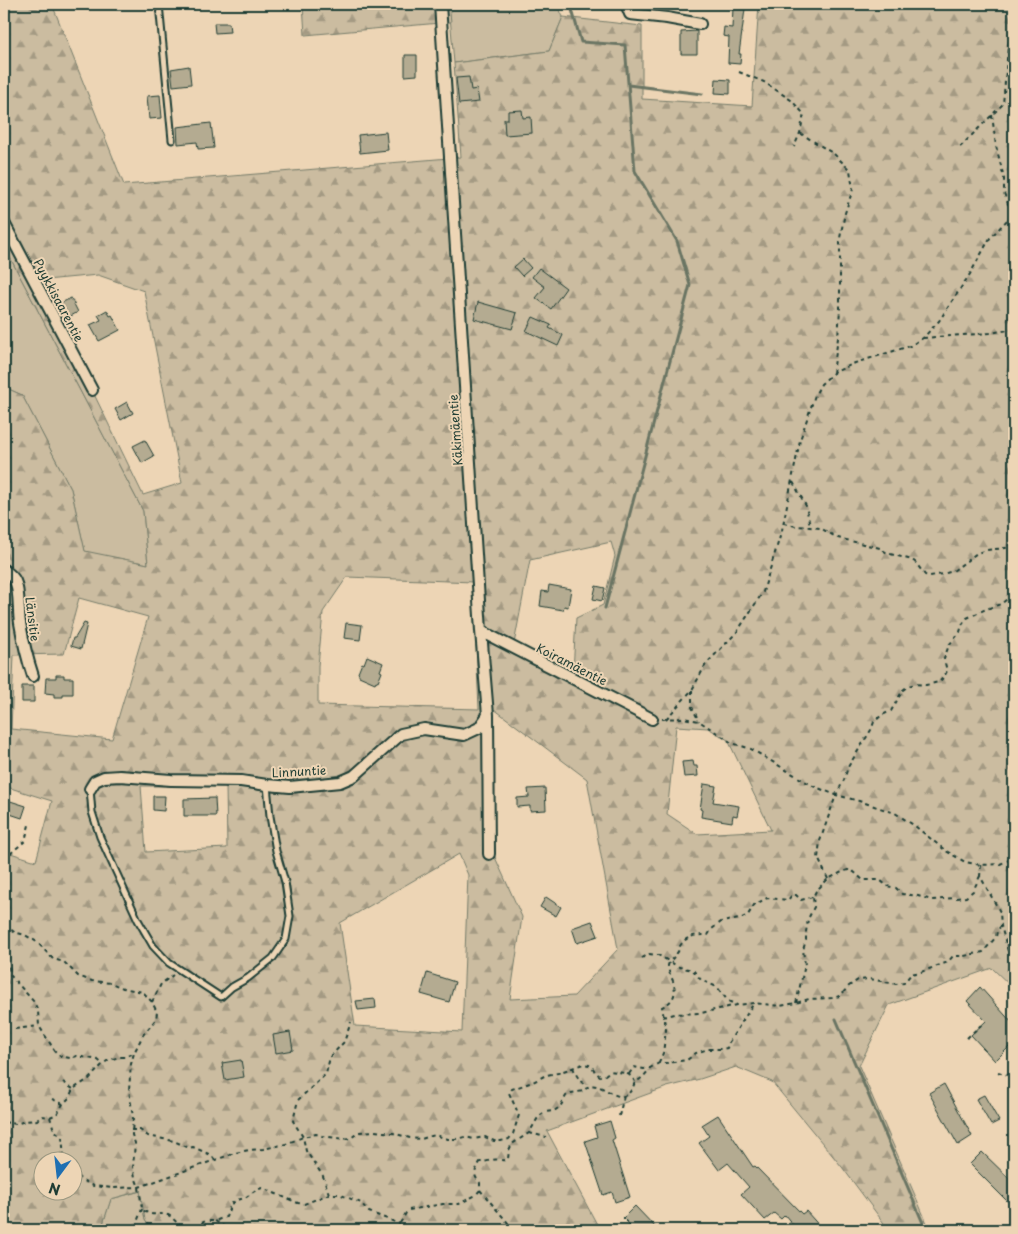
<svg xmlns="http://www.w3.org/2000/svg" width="1018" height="1234" viewBox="0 0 1018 1234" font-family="'Playpen Sans',sans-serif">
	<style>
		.grass { fill: #cbbca0; stroke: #757c6a }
		.forest { fill: url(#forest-firs); stroke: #757c6a; fill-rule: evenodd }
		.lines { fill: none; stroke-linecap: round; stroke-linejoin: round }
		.stream { stroke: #6b7564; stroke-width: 3 }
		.building { fill: #b4ab91; stroke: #1f3d34 }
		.service-casing { stroke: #1f3d34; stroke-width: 9 }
		.minor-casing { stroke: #1f3d34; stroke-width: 14 }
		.path { stroke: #1f3d34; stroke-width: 2; stroke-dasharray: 4 4; stroke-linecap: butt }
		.service { stroke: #edd5b5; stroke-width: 5 }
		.minor { stroke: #edd5b5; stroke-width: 10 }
		.labels { text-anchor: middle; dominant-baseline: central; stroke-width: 4; stroke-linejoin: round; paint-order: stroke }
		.street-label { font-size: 12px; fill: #1f3d34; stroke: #edd5b5 }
	</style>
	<defs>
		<pattern id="forest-firs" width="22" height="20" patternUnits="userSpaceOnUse" patternTransform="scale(1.25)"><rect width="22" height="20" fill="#cbbca0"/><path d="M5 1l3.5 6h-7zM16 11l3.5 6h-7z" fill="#a49a83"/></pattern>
	</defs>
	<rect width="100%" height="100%" fill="#edd5b5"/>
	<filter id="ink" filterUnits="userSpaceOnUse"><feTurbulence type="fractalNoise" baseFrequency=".02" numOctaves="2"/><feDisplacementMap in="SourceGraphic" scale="10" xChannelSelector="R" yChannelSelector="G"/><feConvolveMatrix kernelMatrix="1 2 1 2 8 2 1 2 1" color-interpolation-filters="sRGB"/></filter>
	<g filter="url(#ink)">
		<!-- grass -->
		<path class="grass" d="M 449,4 L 557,4 L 563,17 L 549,51 L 454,63 Z
			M 4,246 L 86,402 L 143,511 L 148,564 L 85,552 L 71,489 L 22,395 L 4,387 Z
			M 141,1191 L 145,1220 L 151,1230 L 101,1230 L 111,1199 Z"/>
		<!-- forest -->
		<path class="forest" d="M 4,4 L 52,4 L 124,185 L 461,157 L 454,63 L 549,51 L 563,17 L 642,26 L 642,99 L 752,106 L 759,4 L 1014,4 L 1014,989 L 992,968 L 889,1005 L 859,1066 L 930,1230 L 889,1230 L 842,1167 L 772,1082 L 736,1067 L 700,1079 L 667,1087 L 547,1131 L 600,1230 L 151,1230 L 145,1220 L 140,1191 L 111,1199 L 101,1230 L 4,1230 L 4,851 L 36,861 L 52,801 L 4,786 L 4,387 L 22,395 L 71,489 L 85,551 L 148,564 L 143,511 L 86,402 L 4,246 ZM 98,275 L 144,291 L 182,483 L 143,495 L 92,390 L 35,281 ZM 611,542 L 615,556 L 603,605 L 576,618 L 573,672 L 514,644 L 530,560 ZM 347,577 L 473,582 L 479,709 L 318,705 L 318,666 L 323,612 ZM 79,598 L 148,617 L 112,739 L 11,729 L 14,655 L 64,654 ZM 494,709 L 587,779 L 618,949 L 574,996 L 510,999 L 522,917 L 494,855 ZM 676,726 L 708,728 L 728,740 L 771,830 L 697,834 L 667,814 ZM 141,786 L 226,786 L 227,848 L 146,852 ZM 459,854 L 468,875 L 462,1032 L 355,1026 L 340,923 ZM 42,1162 L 72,1162 L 72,1192 L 42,1192 Z
			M 303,4 L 449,4 L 451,22 L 305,35 Z"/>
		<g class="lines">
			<!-- stream -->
			<path class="stream" d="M 546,4 L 571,6 L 581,42 L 625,45 L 635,171 L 677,241 L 690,285 L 605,608
				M 628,85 L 702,94
				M 836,1019 L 926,1230"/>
		</g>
		<!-- building -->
		<path class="building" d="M 733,8 L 745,9 L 739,54 L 741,54 L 740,64 L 728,63 L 729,37 L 723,36 L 724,27 L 732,28 Z
			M 214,23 L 229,23 L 230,32 L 215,33 Z
			M 697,31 L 697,54 L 681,54 L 681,32 Z
			M 405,55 L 417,55 L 417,75 L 405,76 Z
			M 189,66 L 191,84 L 173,86 L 171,69 Z
			M 469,77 L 471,90 L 477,89 L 479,102 L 459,104 L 456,78 Z
			M 716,79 L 730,80 L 730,94 L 715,93 Z
			M 160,95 L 162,118 L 149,119 L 147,96 Z
			M 522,110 L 523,118 L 531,117 L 532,133 L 505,135 L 504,119 L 508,119 L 508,111 Z
			M 211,123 L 214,148 L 198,149 L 197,142 L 178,144 L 177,127 Z
			M 386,132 L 388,150 L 360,153 L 358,135 Z
			M 523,259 L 531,268 L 522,276 L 514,267 Z
			M 539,268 L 566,288 L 551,309 L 536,298 L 545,287 L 532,277 Z
			M 71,298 L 78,312 L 69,317 L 61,303 Z
			M 478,302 L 517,313 L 512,329 L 474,319 Z
			M 107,310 L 110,316 L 112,315 L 120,330 L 99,341 L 90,325 L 101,320 L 98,315 Z
			M 533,317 L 551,325 L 549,328 L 563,335 L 558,346 L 526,331 Z
			M 127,402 L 133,413 L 121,420 L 115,409 Z
			M 145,440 L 154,456 L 142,463 L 133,446 Z
			M 549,585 L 571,589 L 568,607 L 564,606 L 563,610 L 540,606 L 542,591 L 548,592 Z
			M 596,586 L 605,588 L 602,601 L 593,599 Z
			M 84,623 L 87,624 L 81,649 L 71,646 L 73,638 L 75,638 Z
			M 346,623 L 362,625 L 360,640 L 344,638 Z
			M 367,656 L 383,663 L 380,671 L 382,672 L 378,682 L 376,681 L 375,683 L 359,676 L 359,674 L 358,673 L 362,663 L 364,664 Z
			M 56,675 L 64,675 L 64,678 L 73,678 L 73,694 L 63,694 L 63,697 L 54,697 L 54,694 L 45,693 L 46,678 L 56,678 Z
			M 22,686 L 34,686 L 34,702 L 22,702 Z
			M 693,761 L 694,766 L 697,766 L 698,776 L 684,777 L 682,762 Z
			M 704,784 L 716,786 L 713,802 L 739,806 L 737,816 L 733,815 L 732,822 L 701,817 L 702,810 L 700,809 Z
			M 545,788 L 546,810 L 530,811 L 530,806 L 517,807 L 517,798 L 529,797 L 528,789 Z
			M 153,796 L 165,796 L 164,811 L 153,810 Z
			M 215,798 L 216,816 L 184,816 L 184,799 Z
			M 4,799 L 26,806 L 22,818 L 4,812 Z
			M 546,897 L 561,907 L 556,916 L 540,907 Z
			M 592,921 L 598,936 L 577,943 L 572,928 Z
			M 427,973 L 455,982 L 449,1002 L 421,994 Z
			M 980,987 L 1014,1025 L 1014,1042 L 995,1061 L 971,1035 L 986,1021 L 967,1001 Z
			M 375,999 L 376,1008 L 358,1010 L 356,1001 Z
			M 290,1032 L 293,1050 L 276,1053 L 273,1035 Z
			M 241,1060 L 244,1077 L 225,1080 L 222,1063 Z
			M 944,1084 L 972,1136 L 958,1145 L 929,1093 Z
			M 984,1095 L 999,1121 L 991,1125 L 976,1099 Z
			M 718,1115 L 753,1167 L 755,1166 L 802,1214 L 806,1211 L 823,1230 L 797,1230 L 785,1215 L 781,1219 L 774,1213 L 765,1220 L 741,1194 L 749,1187 L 728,1163 L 719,1170 L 699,1143 L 709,1136 L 702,1125 Z
			M 610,1121 L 615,1138 L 612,1140 L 630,1197 L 615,1202 L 612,1192 L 603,1195 L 585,1141 L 597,1137 L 594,1126 Z
			M 982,1152 L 1014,1183 L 1014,1199 L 1010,1204 L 970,1164 Z
			M 635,1206 L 658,1230 L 625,1230 L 630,1225 L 623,1218 Z"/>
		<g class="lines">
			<!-- service casing -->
			<g class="service-casing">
				<path id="service" d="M 159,4 L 172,140
					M 90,789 L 92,812 L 100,837 L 138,920 L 153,946 L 169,963 L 221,997 L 232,987 L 248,978 L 273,958 L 286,939 L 290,916 L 285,882 L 276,851 L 270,816 L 267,785"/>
			</g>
			<!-- minor casing -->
			<g class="minor-casing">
				<path id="minor" d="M 440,4 L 481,631 L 488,715 L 489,854
					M 626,4 L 630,14 L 667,18 L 700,24
					M 4,223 L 92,390
					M 4,570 C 8,573 13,576 15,581 C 20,591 18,611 20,623 C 23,641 27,658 33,676
					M 481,631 L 652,719
					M 90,789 L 95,781 L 104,777 L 120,776 L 171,780 L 241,781 L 267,785 L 290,787 L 340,782 L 354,776 L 401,734 L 424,729 L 464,735 L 479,728 L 488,715"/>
			</g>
			<!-- path -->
			<path class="path" d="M 739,72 L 764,82 L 791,100 L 804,114 L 800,133 L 794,147
				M 992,115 L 996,146 L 1004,178 L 1004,193 L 1012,215
				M 800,133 L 834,154 L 850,170 L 853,189 L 845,213 L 840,238 L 840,309 L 838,338 L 833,373
				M 960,147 L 1003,104 L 1008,48 L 1014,21
				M 923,338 L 990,333 L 1014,329
				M 793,482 L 806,506 L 810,526
				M 784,523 L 796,526 L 810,527 L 820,528 L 838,538 L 880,548 L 887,553 L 912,560 L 915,562 L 925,575 L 930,576 L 943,574 L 953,571 L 977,553 L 987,550 L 1014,547
				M 692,690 L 692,707 L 699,721
				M 662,719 L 683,718 L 699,721 L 732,743 L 751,749 L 813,786 L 836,795 L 859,801 L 895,813 L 915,826 L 946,851 L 965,862 L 981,865 L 1000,864 L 1014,858
				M 666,719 L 692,690 L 706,664 L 737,632 L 763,592 L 782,530 L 800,440 L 815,395 L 821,384 L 833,373 L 855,363 L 910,346 L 923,338 L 939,321 L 970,274 L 990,238 L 1014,213
				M 4,859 L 25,841 L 29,825
				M 981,865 L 980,876 L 1000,912 L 1001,926 L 1008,951 L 1014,959
				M 828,879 L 818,858 L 820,841 L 836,795 L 844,780 L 848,767 L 871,730 L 874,722 L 882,715 L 891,711 L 903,690 L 908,686 L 915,684 L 926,685 L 939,682 L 944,677 L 947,671 L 944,659 L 949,645 L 960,632 L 962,625 L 967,618 L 986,609 L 1001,604 L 1012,595 L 1014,584
				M 4,914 L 5,925 L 4,929
				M 5,925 L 14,932 L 25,935 L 37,942 L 53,959 L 64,962 L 78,976 L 92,981 L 111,983 L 123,988 L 143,992 L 152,1002 L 157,1012 L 156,1019 L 143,1035 L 134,1053 L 131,1064 L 129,1090 L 133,1117 L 132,1135 L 135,1143 L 133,1167 L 135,1177 L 139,1187 L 142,1209 C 152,1218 157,1212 168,1215 C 173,1217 175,1222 180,1225 C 193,1233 197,1224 206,1221 C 209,1221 212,1221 214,1221 C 218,1220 222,1218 226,1217 L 231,1204 L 237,1200 L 245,1198 L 256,1190 L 262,1188 L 298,1203 L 304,1204 L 329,1194 L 339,1194 L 361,1203 L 369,1212 L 400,1224
				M 4,952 L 5,959 L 9,965 L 10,975 L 34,1002 L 38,1011 L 39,1026 L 55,1051 L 60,1056 L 70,1058 L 77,1056 L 98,1060 L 103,1064
				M 642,958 L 649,954 L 658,955 L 679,967 L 693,970 L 701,980 L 717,987 L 728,1001 L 737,1005
				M 152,1002 L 161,984 L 173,975
				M 796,1003 L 805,965 L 803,950 L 806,940 L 806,932 L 808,919 L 814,907 L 813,897 L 816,891 L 828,879 L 842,872 L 848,870 L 854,872 L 863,880 L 880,880 L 887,886 L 896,888 L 902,894 L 918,896 L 932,900 L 966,897 L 973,891 L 980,876
				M 663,1017 L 675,1014 L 701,1013 L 737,1005 L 754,1003 L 780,1006 L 796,1003 L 809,999 L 832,998 L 840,996 L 849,986 L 858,980 L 870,979 L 896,984 L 904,983 L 911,974 L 921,972 L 948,962 L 953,956 L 964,956 L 983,952 L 996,937 L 997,931 L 1001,926
				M 15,1029 L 39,1026
				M 967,1038 L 981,1025
				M 1013,1060 L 1012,1066 L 1014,1069
				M 659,1063 L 663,1053 L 666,1030 L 662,1007 C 674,1001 677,994 673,981 C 671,976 668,971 668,966 C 669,959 674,959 677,953 C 679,951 679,948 680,946 C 687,935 696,935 708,935 L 712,929 L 721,922 L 740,919 L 748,915 L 754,905 L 767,898 L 788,900 L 792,895 L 796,895 L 801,900 L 813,897
				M 573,1067 C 576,1076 580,1081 587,1087
				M 998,1072 L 1014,1077
				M 629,1074 L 634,1067 L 644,1069 L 650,1068 L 659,1063 L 667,1063 L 687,1060 L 696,1053 L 708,1049 L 722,1049 L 727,1048 L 729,1042 L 754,1003
				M 63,1082 L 73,1089
				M 52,1099 L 63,1104
				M 619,1116 L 624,1096
				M 50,1117 L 54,1130 L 62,1137 L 64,1156 L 67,1162
				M 4,1122 L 16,1124 L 25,1121 L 37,1120 L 42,1116 L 50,1117 L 57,1114 L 63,1104 L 69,1098 L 73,1089 L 89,1079 L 103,1064 L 107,1061 L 119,1057 L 125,1057 L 134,1053
				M 131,1130 L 140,1130 L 148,1136 L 174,1141 L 189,1148 L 193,1147 L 211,1155 L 215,1160
				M 529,1133 L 546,1137
				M 72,1170 L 79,1178 L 93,1186 L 113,1188 L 139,1187 L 235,1153 L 249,1150 L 263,1149 L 286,1144 L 303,1137 L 316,1134 L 322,1136 L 344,1139 L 351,1138 L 359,1132 L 374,1131 L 393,1133 L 410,1138 L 421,1139 L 435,1135 L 448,1139 L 456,1139 L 465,1137 L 474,1139 L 485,1137 L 494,1141 L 501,1141 L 509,1139 L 513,1134 L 519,1115 L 509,1093 L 512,1089 L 533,1082 L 546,1075 L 558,1073 L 583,1064 L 589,1065 L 592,1066 L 595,1072 L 600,1076 L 605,1075 L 610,1071 C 621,1073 630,1071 635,1082
				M 480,1190 L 514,1230
				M 329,1194 L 323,1176 L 306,1151 L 303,1137 L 293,1121 L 298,1100 L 326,1074 L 330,1057 L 344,1042 L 351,1022
				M 215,1221 L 228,1229 L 234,1228 L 240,1230
				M 135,1227 L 142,1209
				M 396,1230 L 406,1213 L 409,1210 L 443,1204 L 459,1204 L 476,1195 L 480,1190 L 480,1183 C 472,1174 475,1172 480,1162 C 485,1162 487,1161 492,1160 C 498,1158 502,1162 508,1159 L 509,1150 L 512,1144 L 529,1133 L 539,1116 L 545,1112 L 554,1111 L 560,1107 L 566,1096 L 571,1093 L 584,1091 C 599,1070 622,1119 635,1082 C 642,1079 646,1074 650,1068"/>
			<!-- service -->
			<use href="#service" class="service"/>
			<!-- minor -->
			<use href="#minor" class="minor"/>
		</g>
	</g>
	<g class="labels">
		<!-- street labels -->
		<g class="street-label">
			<text transform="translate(59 300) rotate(62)">Pyykkisaarentie</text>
			<text transform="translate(455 430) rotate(-94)">Käkimäentie</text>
			<text transform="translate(33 619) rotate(83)">Länsitie</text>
			<text transform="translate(572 664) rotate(27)">Koiramäentie</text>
			<text transform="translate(299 771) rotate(-3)">Linnuntie</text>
		</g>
	</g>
	<!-- margin -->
	<rect width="1018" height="1234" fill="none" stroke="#edd5b5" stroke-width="20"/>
	<rect x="10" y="10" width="998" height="1214" fill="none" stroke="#1f3d34" stroke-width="2" filter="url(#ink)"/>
	<!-- north arrow -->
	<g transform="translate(58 1176) rotate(195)"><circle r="24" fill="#edd5b5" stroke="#9b9881"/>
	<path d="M0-4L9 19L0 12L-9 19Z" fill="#1f6fb2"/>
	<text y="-8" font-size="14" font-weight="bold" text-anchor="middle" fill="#1f3d34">N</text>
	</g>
</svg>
